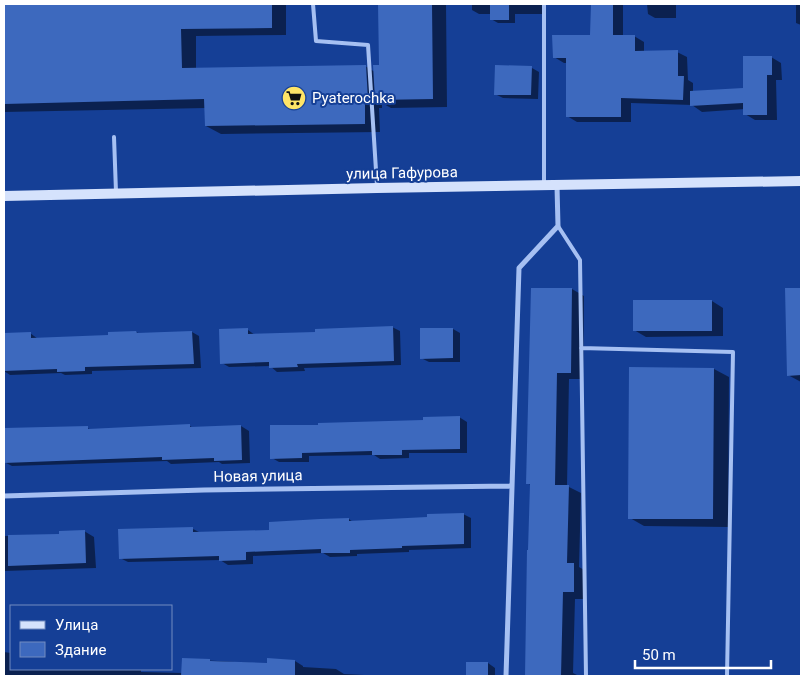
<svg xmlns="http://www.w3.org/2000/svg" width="805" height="680" viewBox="0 0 805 680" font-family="Roboto,sans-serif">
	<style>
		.shadow { fill: #0007 }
		.building { fill: #3d69be }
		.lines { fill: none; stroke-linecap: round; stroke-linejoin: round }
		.lane { stroke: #a6c0f2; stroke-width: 4 }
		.street { stroke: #a6c0f2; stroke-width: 5 }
		.secondary { stroke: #d5e2fc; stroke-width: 10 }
		.labels { text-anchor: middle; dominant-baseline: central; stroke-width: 4; stroke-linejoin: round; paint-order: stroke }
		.poi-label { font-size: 15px; fill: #fff; stroke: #153f96; text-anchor: start }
		.street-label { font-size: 15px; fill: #fff; stroke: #153f96 }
	</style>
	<rect width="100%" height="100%" fill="#153f96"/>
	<!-- shadow -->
	<path class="shadow" d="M 4,4 L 286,4 L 286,35 L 196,36 L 196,69 L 365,66 L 375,72 L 380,66 L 380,4 L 446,4 L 447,107 L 391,108 L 382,103 L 382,108 L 379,108 L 380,132 L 221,134 L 206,126 L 206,108 L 4,112 Z
		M 472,4 L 542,4 L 542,14 L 515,14 L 515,23 L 498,23 L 491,19 L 491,14 L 479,14 L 472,10 Z
		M 592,4 L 623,4 L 623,36 L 634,36 L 644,42 L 644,52 L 677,52 L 687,57 L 688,80 L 693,83 L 693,92 L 744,89 L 771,57 L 781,63 L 782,80 L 776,80 L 777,120 L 755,120 L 745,114 L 745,109 L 702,112 L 692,105 L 631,103 L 631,122 L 577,122 L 567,116 L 567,63 L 564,63 L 554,57 L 592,36 Z
		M 647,4 L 676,4 L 676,18 L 655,18 L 648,14 Z
		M 796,4 L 801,4 L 801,25 L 796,23 Z
		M 532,68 L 539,72 L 538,99 L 503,98 L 495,94 Z
		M 572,289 L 584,296 L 583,379 L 569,379 L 567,486 L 581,493 L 579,567 L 586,571 L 586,599 L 575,599 L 573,673 L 579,676 L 526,676 L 531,485 L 527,483 Z
		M 786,289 L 801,289 L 801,382 L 788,375 Z
		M 712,301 L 723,308 L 723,336 L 646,337 L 634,330 Z
		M 392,327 L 400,331 L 401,365 L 304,368 L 305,371 L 277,372 L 270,366 L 229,367 L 222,363 L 248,330 L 255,335 L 316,333 Z
		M 453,329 L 460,333 L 460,362 L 429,362 L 421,358 Z
		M 136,332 L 140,334 L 192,332 L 199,336 L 201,368 L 92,371 L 92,374 L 65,375 L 61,373 L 10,375 L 4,371 L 4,334 L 30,333 L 38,339 L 109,336 Z
		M 631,368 L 714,369 L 729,377 L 728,527 L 644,526 L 630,518 Z
		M 459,417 L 467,422 L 467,453 L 409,453 L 409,458 L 380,459 L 374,455 L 309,456 L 309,462 L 279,462 L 272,458 L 319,426 L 425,421 Z
		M 190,426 L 193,428 L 241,426 L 249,431 L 250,463 L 222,464 L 219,462 L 171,464 L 167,461 L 12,466 L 4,462 L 87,428 L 92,430 Z
		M 463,514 L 471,518 L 471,548 L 409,550 L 409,552 L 357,554 L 357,556 L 330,557 L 323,553 L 253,556 L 253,564 L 228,565 L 220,560 L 128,562 L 120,558 L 193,529 L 201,533 L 270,531 L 349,519 L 353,522 L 429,519 Z
		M 84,531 L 94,537 L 96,568 L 4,571 L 4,613 L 4,536 L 60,536 Z
		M 4,652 L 11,653 L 11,669 L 141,669 L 141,672 L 182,673 L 183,659 L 268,664 L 268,660 L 295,661 L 303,666 L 303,667 L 336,669 L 344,674 L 384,676 L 4,676 Z
		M 488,663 L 495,668 L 495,676 L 467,676 L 467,664 Z"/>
	<!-- building -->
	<path class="building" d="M 4,4 L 272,4 L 272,28 L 181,29 L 182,68 L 366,65 L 368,100 L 365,101 L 365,124 L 205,126 L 204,99 L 4,104 Z
		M 378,4 L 432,4 L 433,99 L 375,100 L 373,65 L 379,65 Z
		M 490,4 L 509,4 L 509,20 L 490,20 Z
		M 591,4 L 613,4 L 613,35 L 635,35 L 635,51 L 678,50 L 678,76 L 684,76 L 683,100 L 621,98 L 621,117 L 566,117 L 566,58 L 553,58 L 552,35 L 590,35 Z
		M 743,56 L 772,56 L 772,75 L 767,75 L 767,115 L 743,115 L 743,103 L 690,106 L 690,91 L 743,88 Z
		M 495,65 L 532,66 L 531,95 L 494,95 Z
		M 531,288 L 572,288 L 571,373 L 557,373 L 555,485 L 569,485 L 567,563 L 574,563 L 574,592 L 563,592 L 561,676 L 525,676 L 527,550 L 528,550 L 530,484 L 526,484 Z
		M 785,288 L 801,288 L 801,375 L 787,376 Z
		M 633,300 L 712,300 L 712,331 L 633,331 Z
		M 393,326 L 394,361 L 297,364 L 298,367 L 269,368 L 269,362 L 220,364 L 219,329 L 248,328 L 248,334 L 315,332 L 315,329 Z
		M 420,328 L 453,328 L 453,358 L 420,359 Z
		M 136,331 L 137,333 L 192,331 L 194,364 L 85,367 L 85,371 L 57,372 L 57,369 L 4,371 L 4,333 L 31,332 L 31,338 L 108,335 L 108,332 Z
		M 629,367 L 714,368 L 713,519 L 628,519 Z
		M 460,416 L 460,449 L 402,450 L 402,455 L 372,455 L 372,451 L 302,453 L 302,458 L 270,459 L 270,425 L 318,425 L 318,423 L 423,420 L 423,417 Z
		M 190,424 L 190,427 L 241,425 L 242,460 L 214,461 L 214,458 L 162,460 L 162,457 L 4,463 L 4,428 L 88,426 L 88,429 Z
		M 464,513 L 464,544 L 402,546 L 402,548 L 350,550 L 350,553 L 321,553 L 321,549 L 246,552 L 246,560 L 219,561 L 219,556 L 119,559 L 118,529 L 193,527 L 193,532 L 269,530 L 269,522 L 320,519 L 349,518 L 349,521 L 427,517 L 427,514 Z
		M 85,530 L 86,563 L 8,566 L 8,535 L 59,534 L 59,531 Z
		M 182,658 L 210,659 L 210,661 L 267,663 L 267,658 L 295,660 L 295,676 L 181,676 Z
		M 466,662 L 488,662 L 488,676 L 466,676 Z"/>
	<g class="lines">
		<!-- lane -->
		<path class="lane" d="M 313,4 L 316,41 L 368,45 L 377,186
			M 114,137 L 116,192
			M 544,183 L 544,4
			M 558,226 L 580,260 L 586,676
			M 581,348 L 733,352 L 727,676"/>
		<!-- street -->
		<path class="street" d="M 4,496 L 204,490 L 512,486
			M 506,676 L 519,268 L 558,226 L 557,186"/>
		<!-- secondary -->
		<path class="secondary" d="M 4,196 L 377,188 L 801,181"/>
	</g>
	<!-- icons -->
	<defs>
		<g id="supermarket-disc" transform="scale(1.25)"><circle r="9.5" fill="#ffe467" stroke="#153f96"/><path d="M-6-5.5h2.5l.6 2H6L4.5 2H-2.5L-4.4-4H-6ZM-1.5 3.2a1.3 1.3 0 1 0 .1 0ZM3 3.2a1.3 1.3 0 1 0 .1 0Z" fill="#111"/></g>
	</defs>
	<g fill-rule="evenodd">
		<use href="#supermarket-disc" x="294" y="98"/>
	</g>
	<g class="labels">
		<!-- poi labels -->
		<g class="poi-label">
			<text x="312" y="98">Pyaterochka</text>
		</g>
		<!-- street labels -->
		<g class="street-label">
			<text transform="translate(402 173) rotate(-1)">улица Гафурова</text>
			<text transform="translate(258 476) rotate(-1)">Новая улица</text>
		</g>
	</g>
	<!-- border -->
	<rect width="805" height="680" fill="none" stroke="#ffffff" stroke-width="10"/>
	<!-- legend -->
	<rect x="10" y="605" width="162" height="65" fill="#153f96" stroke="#738cc0"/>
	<rect x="20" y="621" width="25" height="8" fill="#d5e2fc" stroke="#738cc0"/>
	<text x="55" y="630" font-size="15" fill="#ffffff">Улица</text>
	<rect x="20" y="642" width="25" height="15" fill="#3d69be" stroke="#738cc0"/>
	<text x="55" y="655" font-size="15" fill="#ffffff">Здание</text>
	<!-- scale -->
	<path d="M635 660v8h136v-8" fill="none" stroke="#ffffff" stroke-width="2.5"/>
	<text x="642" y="660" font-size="15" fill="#ffffff" stroke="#153f96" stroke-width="4" paint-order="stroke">50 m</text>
</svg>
